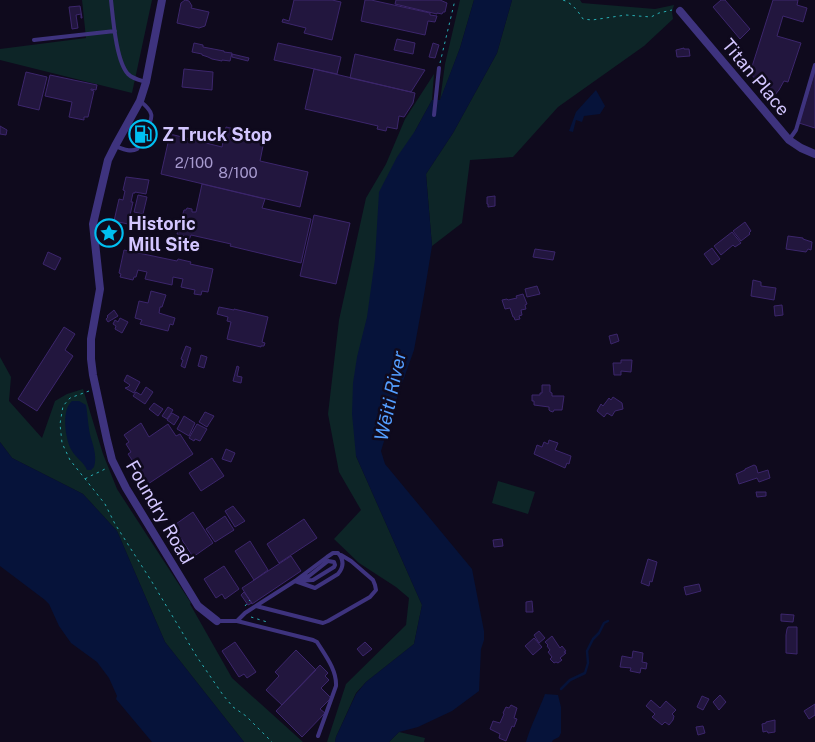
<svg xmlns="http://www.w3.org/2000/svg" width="815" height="742" viewBox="0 0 815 742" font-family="'Public Sans',sans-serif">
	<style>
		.green { fill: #0d2527 }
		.water { fill: #06133a }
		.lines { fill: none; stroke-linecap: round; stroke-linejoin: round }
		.stream { stroke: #06133a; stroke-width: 2.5 }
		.building { fill: #22163e; stroke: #3c266c }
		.path { stroke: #27acb2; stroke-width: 1; stroke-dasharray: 2.5 4; stroke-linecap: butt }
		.service { stroke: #3e337e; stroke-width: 4 }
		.minor { stroke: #3e337e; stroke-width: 8 }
		.labels { text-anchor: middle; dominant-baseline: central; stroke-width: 5; stroke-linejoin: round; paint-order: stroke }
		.number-label { font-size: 15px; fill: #a79acf }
		.street-label { font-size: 18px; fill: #d3c6ff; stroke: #0f0a1d }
		.poi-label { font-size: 18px; font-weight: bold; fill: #d3c6ff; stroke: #0f0a1d; text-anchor: start }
		.water-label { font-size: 19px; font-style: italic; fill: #549eff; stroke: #0f0a1d }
	</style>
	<rect width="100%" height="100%" fill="#0f0a1d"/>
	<!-- green -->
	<path class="green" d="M 82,0 L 152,0 L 132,93 L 0,60 L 0,49 L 86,38 Z
		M 460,0 L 474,0 L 460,48 L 440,101 L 445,64 Z
		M 512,0 L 580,0 L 582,3 L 655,9 L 674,5 L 672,12 L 673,19 L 644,46 L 558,107 L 513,157 L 470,160 L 462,223 L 432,246 L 426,174 L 453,133 L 497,53 Z
		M 434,74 L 432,100 L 415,131 L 356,456 L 422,605 L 414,644 L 366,682 L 356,693 L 336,737 L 335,742 L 327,742 L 346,684 L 406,625 L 409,598 L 396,587 L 359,563 L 334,539 L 361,510 L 339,472 L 328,414 L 339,320 L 366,198 L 386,164 L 405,119 Z
		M 0,357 L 11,377 L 9,401 L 42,438 L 55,401 L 67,394 L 83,389 L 103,454 L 117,489 L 191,603 L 190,604 L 232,678 L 303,742 L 244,742 L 165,642 L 117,531 L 83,494 L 12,458 L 0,442 Z
		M 498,481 L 535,492 L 528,514 L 492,503 Z
		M 399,732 L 425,738 L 424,742 L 389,742 Z"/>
	<!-- water -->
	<path class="water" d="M 474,0 L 512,0 L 497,53 L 453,133 L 426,174 L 432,246 L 424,295 L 414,350 L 398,395 L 381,451 L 385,464 L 472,569 L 484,631 L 484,640 L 481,649 L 479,691 L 452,711 L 418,727 L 399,732 L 389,742 L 335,742 L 336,737 L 356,694 L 366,682 L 414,644 L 422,605 L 356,456 L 352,414 L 353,383 L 357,357 L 367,317 L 375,259 L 379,192 L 397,157 L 415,131 L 432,100 L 440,100 L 460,48 Z
		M 596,90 L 605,106 L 600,114 L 584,116 L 582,122 L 576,120 L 573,132 L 569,131 L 576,112 Z
		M 72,401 L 79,401 L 86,405 C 88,416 88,428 91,438 C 94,448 97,457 94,467 L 91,470 L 87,470 C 84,462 76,458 72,451 C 65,440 61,410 72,401 Z
		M 0,442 L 12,458 L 83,494 L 117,531 L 165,642 L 244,742 L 152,742 L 116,699 L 117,696 L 109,678 L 97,662 L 71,643 L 59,626 L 49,604 L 45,600 L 0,566 Z
		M 545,694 L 558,695 L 561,707 L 561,733 L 559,737 L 553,740 L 552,742 L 526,742 C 531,725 539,710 545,694 Z"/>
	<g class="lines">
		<!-- stream -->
		<path class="stream" d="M 561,689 L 570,680 L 585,673 L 588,663 L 587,651 L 593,639 L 599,633 L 604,623 L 608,621"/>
	</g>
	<!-- building -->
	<path class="building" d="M 185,0 L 189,1 L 192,6 L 191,8 L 209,12 L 205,26 L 199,28 L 177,23 L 181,3 Z
		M 294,0 L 332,0 L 341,2 L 332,40 L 304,33 L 306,28 L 282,22 L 283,19 L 289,21 Z
		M 365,0 L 371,0 L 430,13 L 430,15 L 437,16 L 435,22 L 428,21 L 425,35 L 361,21 Z
		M 396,0 L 440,0 L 447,3 L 445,12 L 443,12 L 442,14 L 437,13 L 437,14 L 395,4 Z
		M 721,0 L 725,0 L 750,29 L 740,39 L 713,7 Z
		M 773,0 L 798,0 L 797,5 L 807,8 L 803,22 L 783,16 L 777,36 L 801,43 L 788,82 L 784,81 L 779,90 L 774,96 L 769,92 L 768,93 L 750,73 Z
		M 80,6 L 82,18 L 81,18 L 81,14 L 76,15 L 78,28 L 72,29 L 69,7 Z
		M 397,39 L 415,43 L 413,54 L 394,50 Z
		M 194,43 L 203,45 L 203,47 L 224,51 L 224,52 L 232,53 L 230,61 L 222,60 L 222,61 L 212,59 L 208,57 L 202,55 L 202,54 L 192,52 Z
		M 278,43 L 341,57 L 337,74 L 274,60 Z
		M 433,43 L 439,45 L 435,58 L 429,57 Z
		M 684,48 L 684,49 L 689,49 L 690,56 L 677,57 L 676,50 Z
		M 232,54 L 249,58 L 248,61 L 232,57 Z
		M 355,54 L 425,70 L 411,92 L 350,78 Z
		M 184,69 L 213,72 L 212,90 L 182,87 Z
		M 314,69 L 415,93 L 413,103 L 404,117 L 399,116 L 397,129 L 387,127 L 386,131 L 377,129 L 378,126 L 305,109 Z
		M 815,70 L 815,128 L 799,123 Z
		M 26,72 L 47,77 L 39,110 L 18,105 Z
		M 50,75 L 97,85 L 96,90 L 91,89 L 91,90 L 94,91 L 88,117 L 84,117 L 84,120 L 69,117 L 72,102 L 45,96 Z
		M 0,126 L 7,130 L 6,135 L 0,134 Z
		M 226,127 L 265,136 L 260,161 L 308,172 L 300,207 L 161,174 L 170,134 L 222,147 Z
		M 126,177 L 149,180 L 146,194 L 135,192 L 135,193 L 133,193 L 131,202 L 133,202 L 128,224 L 114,221 L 119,199 L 123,200 L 125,191 L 123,190 Z
		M 202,184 L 265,199 L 262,208 L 311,219 L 301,263 L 230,246 L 231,244 L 191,235 L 189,240 L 183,238 L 184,236 L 177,234 L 184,210 L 186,210 L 187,208 L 192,209 L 192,212 L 196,212 Z
		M 138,195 L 147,197 L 143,214 L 134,212 Z
		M 495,196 L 495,206 L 488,207 L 488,204 L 487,204 L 487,197 Z
		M 314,215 L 350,223 L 336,284 L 300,276 Z
		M 745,222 L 751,231 L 749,233 L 750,234 L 741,241 L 733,231 Z
		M 732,232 L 741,243 L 735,247 L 733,245 L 721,255 L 714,246 Z
		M 788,236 L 803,238 L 803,239 L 812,242 L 811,250 L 808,249 L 806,252 L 786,249 Z
		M 712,248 L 720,259 L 712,265 L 704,254 Z
		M 535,249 L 555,252 L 553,260 L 533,257 Z
		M 124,250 L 177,261 L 178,259 L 191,262 L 190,264 L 213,269 L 208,292 L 202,291 L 201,295 L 194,294 L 195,290 L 181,287 L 183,279 L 173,277 L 172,285 L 145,279 L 147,272 L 138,270 L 136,277 L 134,277 L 133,280 L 120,277 L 121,274 L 119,273 Z
		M 48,252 L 61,258 L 55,270 L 43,264 Z
		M 753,280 L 761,282 L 761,286 L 776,288 L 774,300 L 751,296 Z
		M 537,286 L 540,294 L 527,297 L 525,289 Z
		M 151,291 L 166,295 L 162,307 L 160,307 L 159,313 L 175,318 L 173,325 L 170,324 L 168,331 L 140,324 L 142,320 L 135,318 L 139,301 L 148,303 Z
		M 523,294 L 527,304 L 525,305 L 526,309 L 521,310 L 522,315 L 519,316 L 520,319 L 515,320 L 514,317 L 513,317 L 510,308 L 505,309 L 502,300 L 507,299 L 508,300 L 517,298 L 516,296 Z
		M 782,305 L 783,315 L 775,316 L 774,306 Z
		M 219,307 L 234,310 L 234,309 L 268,317 L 262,342 L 265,343 L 264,346 L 261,346 L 261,347 L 227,339 L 231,322 L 227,321 L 228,317 L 217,314 Z
		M 114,310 L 118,316 L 108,322 L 106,319 L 108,317 L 107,316 Z
		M 120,318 L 128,322 L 122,333 L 115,329 L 116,326 L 113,324 L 115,320 L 118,322 Z
		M 64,327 L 75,334 L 65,350 L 73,356 L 37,411 L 18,399 Z
		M 617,334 L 619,341 L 611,344 L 609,336 Z
		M 186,346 L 191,348 L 185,368 L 181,366 L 183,360 L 181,359 Z
		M 201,355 L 207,357 L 204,368 L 198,366 Z
		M 621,360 L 632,360 L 631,372 L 621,371 L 621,375 L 614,375 L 613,363 L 621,363 Z
		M 237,366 L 239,367 L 237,376 L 242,377 L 241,383 L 233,381 Z
		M 127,375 L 140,382 L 134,393 L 125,388 L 128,387 L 130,385 L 124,381 Z
		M 542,385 L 550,385 L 550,392 L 552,393 L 552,396 L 564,396 L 562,410 L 554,410 L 553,412 L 550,411 L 549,410 L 549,407 L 534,405 L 534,401 L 532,401 L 532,395 L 540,395 L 540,393 L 542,393 Z
		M 146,387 L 153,392 L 145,404 L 133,396 L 136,392 L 141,395 Z
		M 613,397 L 622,403 L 623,409 L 615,411 L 612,416 L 607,413 L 604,417 L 597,411 L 601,404 L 603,406 L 609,398 L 611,400 Z
		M 154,403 L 163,409 L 158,416 L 149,409 Z
		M 168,407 L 173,410 L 167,419 L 162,416 Z
		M 205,412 L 214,416 L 207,427 L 199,422 Z
		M 172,413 L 179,417 L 174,425 L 167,420 Z
		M 184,416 L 195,423 L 189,436 L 177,429 Z
		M 141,423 L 149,437 L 168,424 L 176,436 L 180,434 L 193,454 L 148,484 L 128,454 L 131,452 L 126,444 L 129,442 L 124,435 Z
		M 197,424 L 207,429 L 200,441 L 195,439 L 194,441 L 189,438 Z
		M 549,440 L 558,443 L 555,450 L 571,456 L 569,464 L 567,463 L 565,468 L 534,454 L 537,445 L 542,447 L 544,442 L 548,444 Z
		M 226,449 L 235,453 L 231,462 L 222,459 Z
		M 212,458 L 224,476 L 201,491 L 189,473 Z
		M 754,465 L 756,466 L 758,473 L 768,470 L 770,478 L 759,482 L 757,478 L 739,484 L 736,474 L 745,470 L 745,469 Z
		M 756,492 L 766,492 L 766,496 L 757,497 Z
		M 233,506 L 245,521 L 235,527 L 225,511 Z
		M 193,512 L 213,543 L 193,557 L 173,526 Z
		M 225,516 L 234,530 L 215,542 L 206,529 Z
		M 304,519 L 317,538 L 279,563 L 267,544 Z
		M 502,539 L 503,546 L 494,547 L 493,540 Z
		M 250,541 L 268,570 L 254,580 L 235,551 Z
		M 291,556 L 301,571 L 252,604 L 242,588 Z
		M 648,559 L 657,562 L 652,582 L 650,581 L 649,586 L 641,583 Z
		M 224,566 L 239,589 L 225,599 L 222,594 L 216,598 L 204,579 Z
		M 699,584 L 701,591 L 686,595 L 684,587 Z
		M 244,592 L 252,603 L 248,605 L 241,595 Z
		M 532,601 L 533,612 L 526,612 L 526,602 Z
		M 781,614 L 794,615 L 793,622 L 781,621 Z
		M 788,627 L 797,627 L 797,654 L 786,653 L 786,635 L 787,629 Z
		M 539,631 L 545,638 L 539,643 L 534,635 Z
		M 552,636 L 560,648 L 562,646 L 566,651 L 564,652 L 566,653 L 560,658 L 562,660 L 558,663 L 556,662 L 554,663 L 550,659 L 552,657 L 548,652 L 550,650 L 547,646 L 548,645 L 545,642 Z
		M 534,638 L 542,647 L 533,655 L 525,646 Z
		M 235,642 L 256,672 L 247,678 L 244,674 L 239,677 L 222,651 Z
		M 365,642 L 372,649 L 363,656 L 357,649 Z
		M 296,650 L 316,670 L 282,705 L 266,690 L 279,676 L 275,672 Z
		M 633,651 L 643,653 L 642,662 L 647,663 L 646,669 L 641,668 L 640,673 L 630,671 L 631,668 L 620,667 L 622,656 L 632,658 Z
		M 320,665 L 328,673 L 325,676 L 329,680 L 321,688 L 331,698 L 320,709 L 325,713 L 302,737 L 276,711 Z
		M 720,695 L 726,702 L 719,710 L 713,702 Z
		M 702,696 L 709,699 L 703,710 L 697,707 Z
		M 651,700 L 660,708 L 666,701 L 676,710 L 672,714 L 674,716 L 673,720 L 669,725 L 665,722 L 662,725 L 652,717 L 655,714 L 646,706 Z
		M 815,704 L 815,715 L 809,719 L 804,711 Z
		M 511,705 L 517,708 L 514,718 L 517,719 L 514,727 L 512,726 L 506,741 L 499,738 L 500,734 L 490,729 L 493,721 L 500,723 L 504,714 L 503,713 L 506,707 L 509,708 Z
		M 775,720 L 775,732 L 768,733 L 767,731 L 763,732 L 762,724 L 766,723 L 766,722 Z
		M 703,726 L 705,733 L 698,735 L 696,727 Z"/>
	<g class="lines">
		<!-- path -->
		<path class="path" d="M 563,0 C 572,3 578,11 583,19 L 592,20 L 626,15 L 651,17 L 659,13 L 672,10
			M 440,63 L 455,0
			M 89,391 L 70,398 L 63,406 L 60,424 L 62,443 L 70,460 L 105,504 L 115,524 L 152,582 L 197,657 L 223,695 L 233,707 L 246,716 L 272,742
			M 85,479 C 93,474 101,472 108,467
			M 245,606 L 250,600
			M 251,617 L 267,622"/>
		<!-- service -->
		<path class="service" d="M 111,0 C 113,18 116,61 128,74 C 133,79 139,80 146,82
			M 34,40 L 115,31
			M 434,115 L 439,68
			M 789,140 L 796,130 L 815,65
			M 115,146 C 121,148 130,153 137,149 C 140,143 143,137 146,131 C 154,116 154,112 140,101
			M 328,561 L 334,562 L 335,565 L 334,567 L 313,580 L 295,581 L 309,576 Z
			M 256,606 L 323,623 L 328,621 L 370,597 L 376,590 L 375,585 L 373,580 L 351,561 L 341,555
			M 217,621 L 237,621 L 313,640 L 317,642 C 325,655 337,670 336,686 L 318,736
			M 237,621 L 245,613 L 295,581 L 327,557 L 333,553 L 338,553 C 344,560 344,567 338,574 L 315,588 L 295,581"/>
		<!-- minor -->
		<path class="minor" d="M 162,0 L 146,82 L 140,101 L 115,146 L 108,160 L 93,224 L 100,289 L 91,339 L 91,359 L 93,375 L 107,440 L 112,460 L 126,488 L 198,606 L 217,621
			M 680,11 L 789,140 L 801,148 L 815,154"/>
	</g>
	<!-- icons -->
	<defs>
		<g id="fuel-ring" transform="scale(1.4375)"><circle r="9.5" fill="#0f0a1d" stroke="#00bff1" stroke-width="1.5"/><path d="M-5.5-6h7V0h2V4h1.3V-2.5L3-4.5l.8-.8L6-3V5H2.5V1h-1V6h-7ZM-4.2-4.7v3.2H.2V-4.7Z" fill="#00bff1"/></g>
		<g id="sight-ring" transform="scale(1.4375)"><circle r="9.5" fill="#0f0a1d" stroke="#00bff1" stroke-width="1.5"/><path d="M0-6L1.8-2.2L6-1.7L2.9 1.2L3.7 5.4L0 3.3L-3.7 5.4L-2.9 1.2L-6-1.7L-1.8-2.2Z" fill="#00bff1"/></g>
	</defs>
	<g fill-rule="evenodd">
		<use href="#fuel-ring" x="143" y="134"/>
		<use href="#sight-ring" x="109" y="233"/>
	</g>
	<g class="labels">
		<!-- number labels -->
		<g class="number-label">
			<text x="194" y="162">2/100</text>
			<text x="238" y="172">8/100</text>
		</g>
		<!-- street labels -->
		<g class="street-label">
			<text transform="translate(756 77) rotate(50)">Titan Place</text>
			<text transform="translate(160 512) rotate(60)">Foundry Road</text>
		</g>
		<!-- poi labels -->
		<g class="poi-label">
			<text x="162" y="134">Z Truck Stop</text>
			<text x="128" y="223">Historic<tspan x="128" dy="21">Mill Site</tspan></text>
		</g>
		<!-- water labels -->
		<g class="water-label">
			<text transform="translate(390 396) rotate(-78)">Wēiti River</text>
		</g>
	</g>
</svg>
